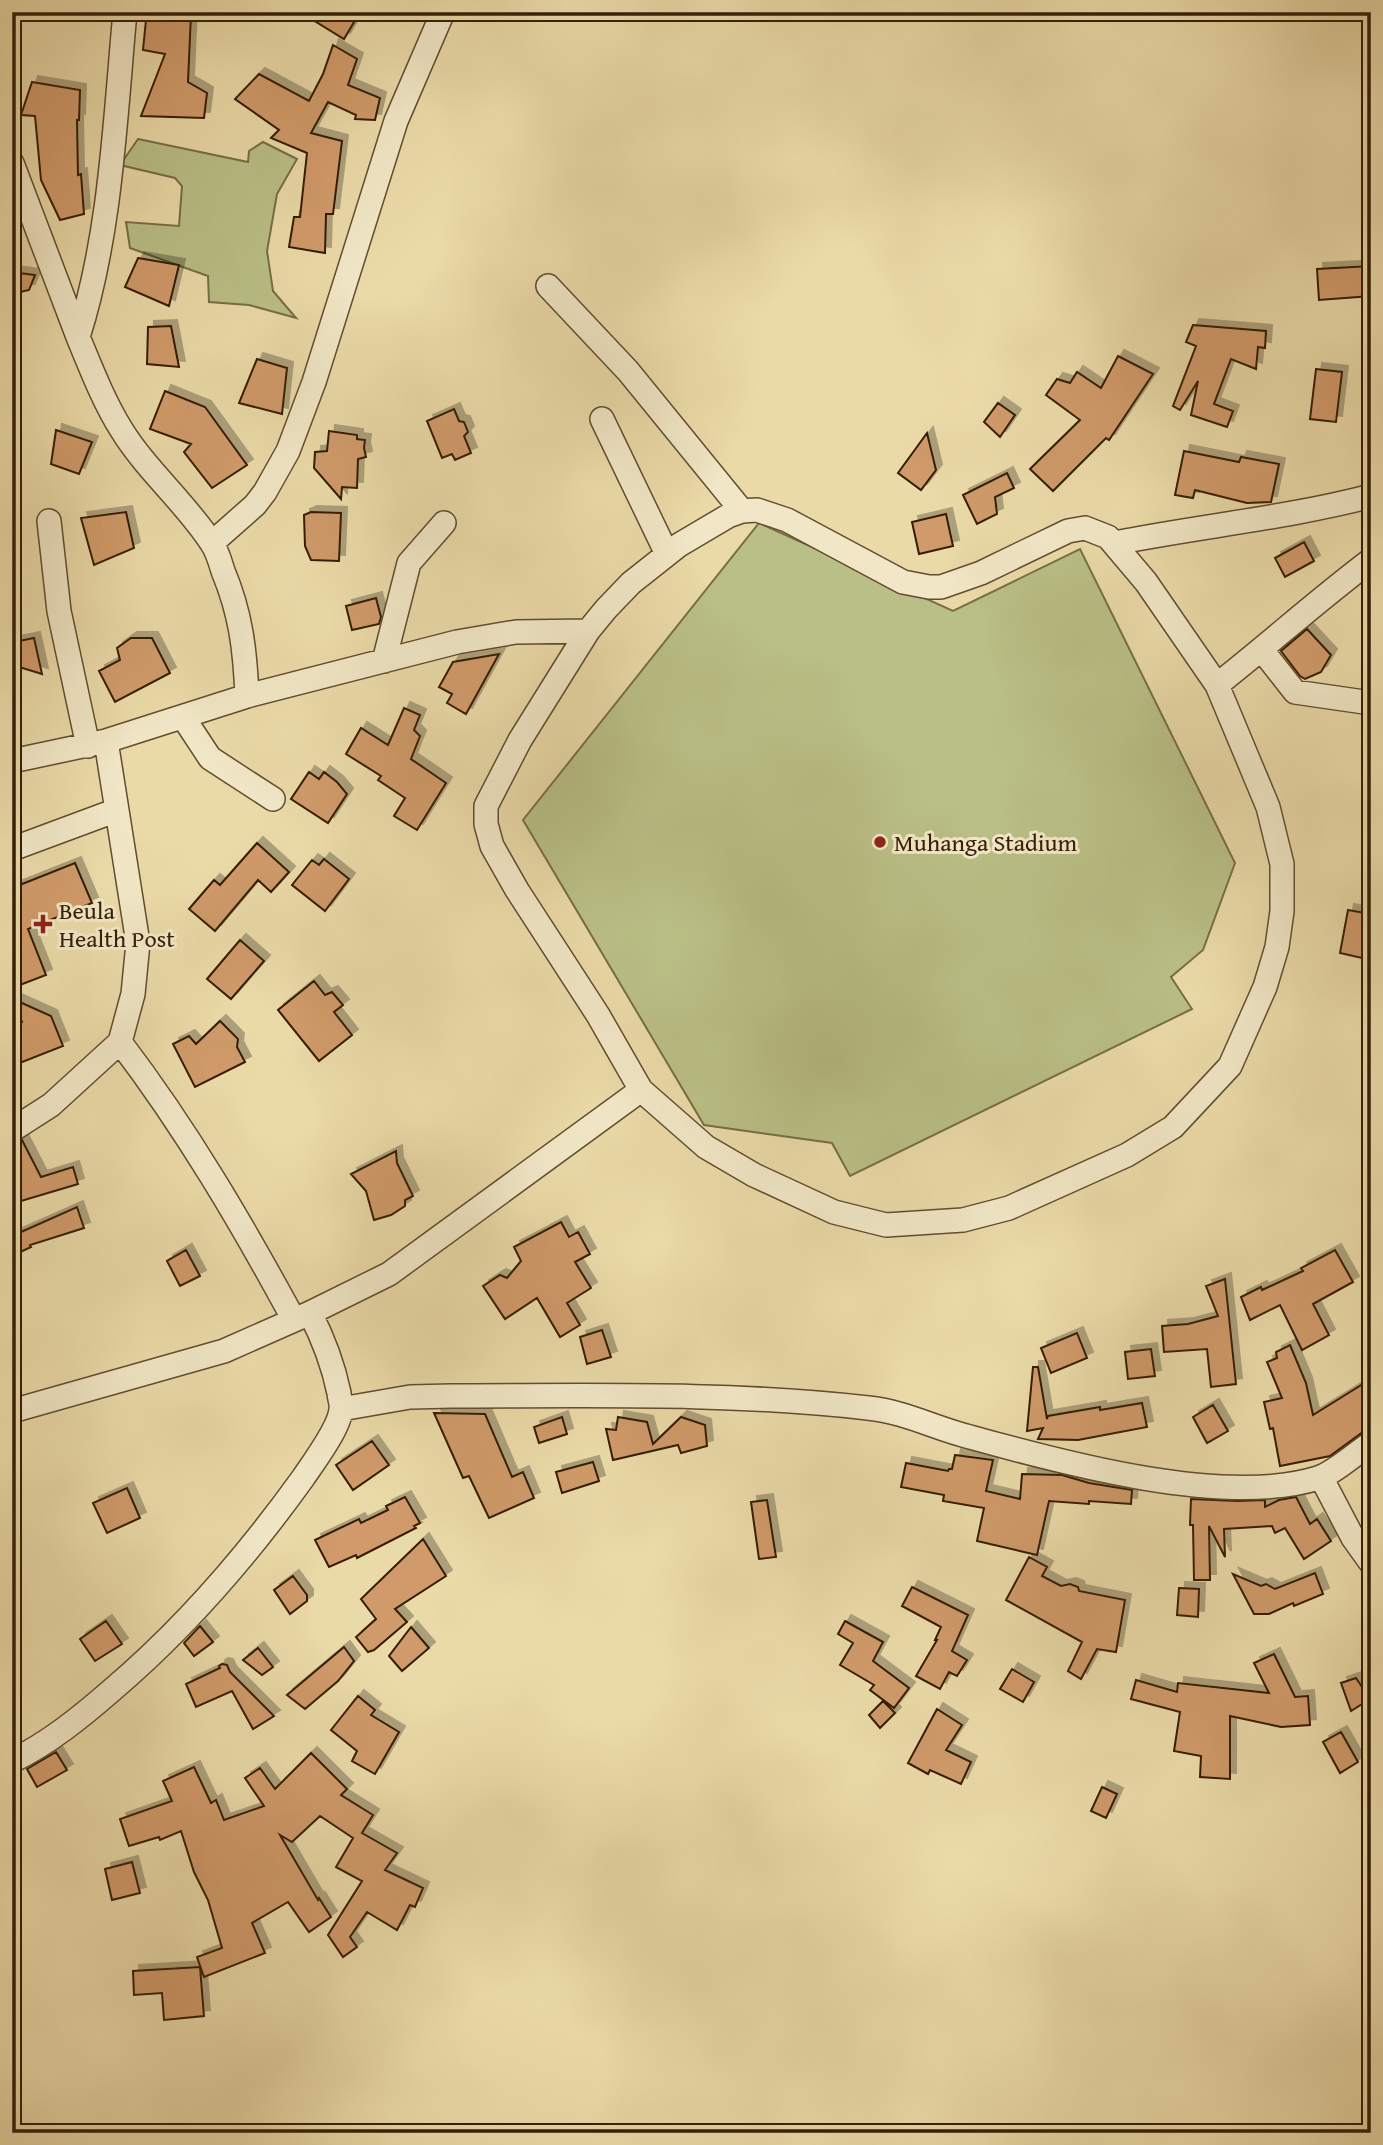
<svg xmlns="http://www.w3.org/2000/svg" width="1383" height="2145" viewBox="0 0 1383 2145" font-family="'Gentium Book Plus',serif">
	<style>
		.green { fill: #b9bf86; stroke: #776e46; stroke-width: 2 }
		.building { fill: #d09a6b; stroke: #351e06; stroke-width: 2; filter: url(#shadow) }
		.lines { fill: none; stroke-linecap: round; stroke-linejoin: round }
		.street-casing { stroke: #624d2e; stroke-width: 26 }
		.street { stroke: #f1e7c6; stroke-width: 23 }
		.poi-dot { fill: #8f2418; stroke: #f1e7c6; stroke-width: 2.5 }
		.labels { text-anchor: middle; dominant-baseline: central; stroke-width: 6; stroke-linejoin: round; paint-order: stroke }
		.poi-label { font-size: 24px; fill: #351e06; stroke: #f1e7c6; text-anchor: start }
	</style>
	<defs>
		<filter id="shadow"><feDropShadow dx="6" dy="-6" stdDeviation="0" flood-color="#0004"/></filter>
	</defs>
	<rect width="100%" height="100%" fill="#eadaa8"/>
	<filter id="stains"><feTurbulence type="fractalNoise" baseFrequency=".00286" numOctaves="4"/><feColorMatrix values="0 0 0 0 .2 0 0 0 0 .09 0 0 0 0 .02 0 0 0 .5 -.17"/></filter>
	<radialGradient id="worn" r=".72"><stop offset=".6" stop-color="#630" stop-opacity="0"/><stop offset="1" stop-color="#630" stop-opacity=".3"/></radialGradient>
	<!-- green -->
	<path class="green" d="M 138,139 L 248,162 L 249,151 L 263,142 L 297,159 L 277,194 L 267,251 L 273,291 L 296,318 L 249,305 L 209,302 L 208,276 L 130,248 L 126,222 L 179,226 L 182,186 L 175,178 L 120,165 Z
		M 759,523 L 953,611 L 1080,549 L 1235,863 L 1203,950 L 1171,977 L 1192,1009 L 850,1176 L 832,1143 L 704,1125 L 523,820 Z"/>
	<!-- building -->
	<path class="building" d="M 300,12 L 360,12 L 344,39 Z
		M 191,14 L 188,82 L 207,93 L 204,118 L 141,116 L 165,54 L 143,50 L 146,20 Z
		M 333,45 L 357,59 L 348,85 L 380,98 L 375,120 L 355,119 L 356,115 L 328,102 L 311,133 L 342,141 L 333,214 L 326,214 L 325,253 L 289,247 L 294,217 L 300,217 L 307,153 L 271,138 L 279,130 L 235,99 L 259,74 L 309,101 L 323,74 Z
		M 32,82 L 80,90 L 79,120 L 77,120 L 78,175 L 81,174 L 84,214 L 60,220 L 41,180 L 35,116 L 21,115 Z
		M 138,258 L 179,265 L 169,306 L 125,287 Z
		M 1371,266 L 1371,296 L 1319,300 L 1317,269 Z
		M 12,272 L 35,275 L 29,290 L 12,294 Z
		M 1193,325 L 1266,331 L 1265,348 L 1258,347 L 1256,369 L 1231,359 L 1214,404 L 1233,411 L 1227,427 L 1191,415 L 1198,381 L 1180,410 L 1173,406 L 1196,346 L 1186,342 Z
		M 171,326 L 179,367 L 147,364 L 148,327 Z
		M 1118,356 L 1153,374 L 1109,440 L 1106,438 L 1053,491 L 1030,469 L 1080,420 L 1046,395 L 1057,379 L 1070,383 L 1077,372 L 1101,388 Z
		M 257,359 L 287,368 L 282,414 L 239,403 Z
		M 1316,369 L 1342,372 L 1336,422 L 1310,419 Z
		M 165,391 L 205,407 L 247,465 L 212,488 L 184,452 L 191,444 L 150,429 Z
		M 998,403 L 1015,415 L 1000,437 L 984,422 Z
		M 454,409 L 459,421 L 464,422 L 468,432 L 464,436 L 471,453 L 455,460 L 452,454 L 442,458 L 427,421 Z
		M 56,430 L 92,442 L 79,474 L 51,464 Z
		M 329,431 L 357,435 L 357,439 L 365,440 L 364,448 L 366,457 L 358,459 L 357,488 L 342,487 L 341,499 L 314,468 L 315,452 L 327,451 Z
		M 927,433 L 936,470 L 921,490 L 898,473 Z
		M 1184,451 L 1239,462 L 1241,457 L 1279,464 L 1271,502 L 1247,503 L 1195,490 L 1193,498 L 1175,495 Z
		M 1007,473 L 1014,488 L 995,497 L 997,514 L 977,524 L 963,495 Z
		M 126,512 L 134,548 L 94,565 L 81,518 Z
		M 311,512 L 341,513 L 339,561 L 311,560 L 305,546 L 304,515 Z
		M 946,514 L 953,546 L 919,554 L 912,522 Z
		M 1304,542 L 1314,561 L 1285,577 L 1275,558 Z
		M 376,598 L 381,617 L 379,624 L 352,630 L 346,606 Z
		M 1307,629 L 1331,655 L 1321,672 L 1305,679 L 1300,676 L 1281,651 Z
		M 34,638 L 42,674 L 19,667 L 14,642 Z
		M 131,638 L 152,638 L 170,673 L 115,702 L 99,671 L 120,660 L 117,648 Z
		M 499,654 L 466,714 L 447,703 L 452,694 L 439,687 L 453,662 Z
		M 404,708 L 420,715 L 414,730 L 420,736 L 411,759 L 446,783 L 417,830 L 394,816 L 405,798 L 378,780 L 381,776 L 346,754 L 361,728 L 388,745 Z
		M 309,772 L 319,779 L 324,772 L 337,782 L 347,794 L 328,823 L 291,799 Z
		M 257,843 L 289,872 L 271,892 L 258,880 L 215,931 L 189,909 L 214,880 L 220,885 Z
		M 324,859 L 349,879 L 325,911 L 292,885 L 312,860 L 319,865 Z
		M 75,863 L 92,903 L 28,929 L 46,975 L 12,988 L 12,888 Z
		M 1348,910 L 1371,914 L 1371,960 L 1340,953 Z
		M 240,940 L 264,961 L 231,999 L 207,979 Z
		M 314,981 L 325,995 L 332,992 L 343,1005 L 334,1012 L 352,1035 L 319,1061 L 278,1010 Z
		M 13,999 L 51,1016 L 63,1046 L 12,1066 L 12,1026 L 22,1022 Z
		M 220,1021 L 238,1039 L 237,1047 L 245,1062 L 195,1087 L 173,1044 L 189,1036 L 196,1044 Z
		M 22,1140 L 41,1177 L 73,1167 L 78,1184 L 21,1201 L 12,1172 L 12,1144 Z
		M 396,1151 L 397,1163 L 413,1196 L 405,1200 L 405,1206 L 391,1215 L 374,1220 L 366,1191 L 351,1174 Z
		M 77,1207 L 84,1228 L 30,1245 L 31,1247 L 12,1256 L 12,1236 Z
		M 561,1222 L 569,1237 L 578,1232 L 590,1254 L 575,1262 L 591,1288 L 567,1303 L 580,1325 L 560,1337 L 537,1298 L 505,1319 L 483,1286 L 500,1275 L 507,1278 L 521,1261 L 514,1247 Z
		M 186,1250 L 200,1276 L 180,1286 L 167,1261 Z
		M 1335,1250 L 1353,1282 L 1313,1304 L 1329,1335 L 1302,1350 L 1280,1305 L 1250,1320 L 1241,1297 L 1261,1287 L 1262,1290 L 1303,1271 L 1301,1268 Z
		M 1225,1279 L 1236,1384 L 1211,1387 L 1207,1349 L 1164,1352 L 1162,1326 L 1188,1324 L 1218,1316 L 1206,1286 Z
		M 602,1330 L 611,1357 L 587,1364 L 580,1337 Z
		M 1077,1333 L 1087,1358 L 1051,1373 L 1041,1348 Z
		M 1290,1345 L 1306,1383 L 1313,1415 L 1371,1379 L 1371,1429 L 1363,1432 L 1330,1456 L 1280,1466 L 1273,1428 L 1270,1429 L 1264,1402 L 1282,1398 L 1267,1362 L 1277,1358 L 1276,1352 Z
		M 1151,1349 L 1155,1376 L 1128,1379 L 1125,1352 Z
		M 1033,1367 L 1038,1367 L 1047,1419 L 1048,1416 L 1100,1407 L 1100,1410 L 1142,1403 L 1147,1427 L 1078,1440 L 1038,1439 L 1043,1428 L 1027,1431 Z
		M 1213,1405 L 1228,1431 L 1207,1443 L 1193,1417 Z
		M 434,1413 L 485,1414 L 512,1477 L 523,1472 L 534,1498 L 489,1518 L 469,1476 L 463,1478 Z
		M 562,1417 L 567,1434 L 539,1443 L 534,1427 Z
		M 618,1417 L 647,1422 L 653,1444 L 681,1417 L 705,1425 L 707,1446 L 681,1453 L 678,1445 L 613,1460 L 606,1429 L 616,1430 Z
		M 372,1441 L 389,1465 L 353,1490 L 336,1465 Z
		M 955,1455 L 993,1460 L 986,1491 L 1020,1499 L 1022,1474 L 1062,1475 L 1089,1483 L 1132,1490 L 1131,1504 L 1089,1501 L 1089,1504 L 1049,1501 L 1037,1555 L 977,1541 L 984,1508 L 943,1501 L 944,1495 L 901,1487 L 906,1463 L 948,1471 L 949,1469 L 952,1469 Z
		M 593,1462 L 599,1481 L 562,1493 L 556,1472 Z
		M 127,1488 L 140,1518 L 107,1533 L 93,1503 Z
		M 405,1497 L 420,1523 L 414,1526 L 416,1528 L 357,1558 L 356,1555 L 329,1567 L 315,1540 L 359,1519 L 361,1523 L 388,1510 L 386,1506 Z
		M 1296,1497 L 1310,1524 L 1317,1519 L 1331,1541 L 1304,1559 L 1285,1528 L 1275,1533 L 1272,1526 L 1224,1529 L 1225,1557 L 1209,1526 L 1210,1580 L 1194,1580 L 1193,1525 L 1190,1525 L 1191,1499 L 1237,1501 L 1265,1500 L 1265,1507 L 1279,1500 Z
		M 767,1500 L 776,1557 L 759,1559 L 751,1502 Z
		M 423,1539 L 446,1576 L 395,1609 L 407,1622 L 374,1650 L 368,1652 L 356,1637 L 376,1619 L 361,1599 Z
		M 1029,1557 L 1047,1567 L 1042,1576 L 1061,1586 L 1070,1584 L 1078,1587 L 1079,1591 L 1125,1600 L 1116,1652 L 1097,1649 L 1081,1679 L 1068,1671 L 1082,1642 L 1006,1600 Z
		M 1315,1573 L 1323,1594 L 1294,1606 L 1293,1603 L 1269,1614 L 1254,1614 L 1233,1574 L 1261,1586 L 1266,1584 L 1275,1589 Z
		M 293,1576 L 307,1595 L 307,1601 L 290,1614 L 274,1590 Z
		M 912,1587 L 968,1615 L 952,1651 L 967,1660 L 957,1676 L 949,1672 L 940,1689 L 916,1676 L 937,1640 L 935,1640 L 941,1627 L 902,1606 Z
		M 1179,1588 L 1199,1589 L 1198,1617 L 1177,1615 Z
		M 106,1621 L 122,1644 L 95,1661 L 80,1639 Z
		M 845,1621 L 883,1642 L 873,1661 L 909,1688 L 894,1708 L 870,1690 L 874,1685 L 840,1665 L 853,1643 L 838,1634 Z
		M 200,1626 L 213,1642 L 194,1656 L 184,1643 Z
		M 411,1627 L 429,1648 L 402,1671 L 389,1656 Z
		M 344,1647 L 354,1661 L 338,1681 L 305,1709 L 287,1695 Z
		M 258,1648 L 273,1667 L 262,1675 L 243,1660 Z
		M 1274,1654 L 1295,1697 L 1308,1696 L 1310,1725 L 1281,1727 L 1230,1716 L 1230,1779 L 1200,1777 L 1201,1756 L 1174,1751 L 1180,1712 L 1131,1699 L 1136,1680 L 1177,1692 L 1178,1683 L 1269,1693 L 1254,1663 Z
		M 222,1664 L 227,1665 L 230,1672 L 274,1716 L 253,1729 L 232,1691 L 196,1707 L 186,1684 L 220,1668 L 219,1666 Z
		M 1012,1669 L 1034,1682 L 1023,1702 L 1000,1689 Z
		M 1356,1678 L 1370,1699 L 1351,1711 L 1341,1683 Z
		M 358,1696 L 375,1710 L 371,1715 L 399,1732 L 375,1774 L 352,1761 L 357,1751 L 331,1730 Z
		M 883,1701 L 895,1713 L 880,1728 L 869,1715 Z
		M 937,1709 L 962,1725 L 946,1750 L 971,1762 L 961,1784 L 930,1770 L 928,1774 L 908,1763 Z
		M 1341,1732 L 1358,1762 L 1340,1773 L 1323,1742 Z
		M 56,1752 L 67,1770 L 37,1787 L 27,1769 Z
		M 311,1753 L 347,1789 L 341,1795 L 373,1815 L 362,1833 L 397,1853 L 385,1870 L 423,1888 L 415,1907 L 410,1905 L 397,1930 L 367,1912 L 350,1937 L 357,1947 L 343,1957 L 328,1935 L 362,1881 L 336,1867 L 353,1838 L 320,1816 L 292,1842 L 280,1835 L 318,1900 L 319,1898 L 331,1917 L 309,1932 L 288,1902 L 252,1923 L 265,1953 L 204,1977 L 197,1957 L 222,1948 L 208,1900 L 194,1872 L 181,1831 L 160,1840 L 159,1837 L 129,1846 L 120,1819 L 172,1801 L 163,1781 L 194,1767 L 211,1803 L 216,1800 L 224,1820 L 264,1806 L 245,1778 L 260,1768 L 275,1789 Z
		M 1102,1787 L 1117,1794 L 1106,1818 L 1091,1811 Z
		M 132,1862 L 140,1893 L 112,1900 L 105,1869 Z
		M 200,1967 L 204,2016 L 164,2020 L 162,1993 L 134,1995 L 133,1971 Z"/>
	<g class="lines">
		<!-- street casing -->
		<g class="street-casing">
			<path id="street" d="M 125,12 C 115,120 111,233 78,337 C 91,368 103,400 121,429 C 146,470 184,501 211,542 C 217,550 220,561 223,571 C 241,614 245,650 247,696
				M 12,163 L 78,337
				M 548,286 L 628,371 L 742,511
				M 602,419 L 667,554
				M 49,521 L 59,611 L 88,746
				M 212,543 L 255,505 L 265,492 L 288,451 L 314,382 L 396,121 L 443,12
				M 1115,543 C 1200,526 1287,518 1371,496
				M 1262,650 L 1295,692 L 1371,703
				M 384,661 L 409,563 L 444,523
				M 1217,685 C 1269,644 1318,600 1371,560
				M 183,717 L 210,758 L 273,799
				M 12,761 L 106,741 L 247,696 L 457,642 L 516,632 L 588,631
				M 12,849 L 117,810
				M 120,1042 C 187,1130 242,1224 294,1320
				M 12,1130 L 51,1105 L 120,1042 L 133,994 L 138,943 L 106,741
				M 341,1409 L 410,1397 L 451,1396 C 590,1396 730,1392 868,1408 C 906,1412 934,1428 970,1437 C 1063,1463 1225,1507 1318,1478 C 1334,1473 1356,1453 1371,1443
				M 12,1411 L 224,1351 L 310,1313 L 389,1274 L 641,1090 L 598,1015 L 517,890 L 492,846 L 486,824 L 486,806 L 520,740 L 588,631 L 606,609 L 631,583 L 679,545 L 728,516 L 742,511 L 757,510 L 787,520 L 903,582 L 929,587 L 941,587 L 981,573 L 1068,531 L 1085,528 L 1108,537 L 1146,582 L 1217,685 L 1268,807 L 1282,864 L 1282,911 L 1277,947 L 1265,987 L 1230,1066 L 1173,1127 L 1127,1155 L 1009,1208 L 963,1220 L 886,1225 L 834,1212 L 754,1175 L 706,1147 L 641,1090
				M 1321,1477 L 1353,1538 L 1371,1563
				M 12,1761 C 49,1743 81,1717 112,1690 C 185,1628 247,1556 303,1478 C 314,1462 340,1427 341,1409 C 342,1404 339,1397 339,1393 C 333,1364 324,1340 310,1313"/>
		</g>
		<!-- street -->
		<use href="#street" class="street"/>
	</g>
	<!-- markers -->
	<g class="poi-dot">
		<circle cx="880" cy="842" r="7"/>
		<path d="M39.5 913.5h7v7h7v7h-7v7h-7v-7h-7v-7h7z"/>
	</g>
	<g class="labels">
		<!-- poi labels -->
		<g class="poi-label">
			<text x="894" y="842">Muhanga Stadium</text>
			<text x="59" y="910">Beula<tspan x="59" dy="28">Health Post</tspan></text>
		</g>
	</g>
	<!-- margin -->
	<rect width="1383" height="2145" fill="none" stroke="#eadaa8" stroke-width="42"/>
	<rect x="14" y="14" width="1355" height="2117" fill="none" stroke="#351e06" stroke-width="3.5"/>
	<rect x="21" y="21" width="1341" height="2103" fill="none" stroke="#351e06" stroke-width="2"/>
	<rect width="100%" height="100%" filter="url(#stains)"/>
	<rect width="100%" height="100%" fill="url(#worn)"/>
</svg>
